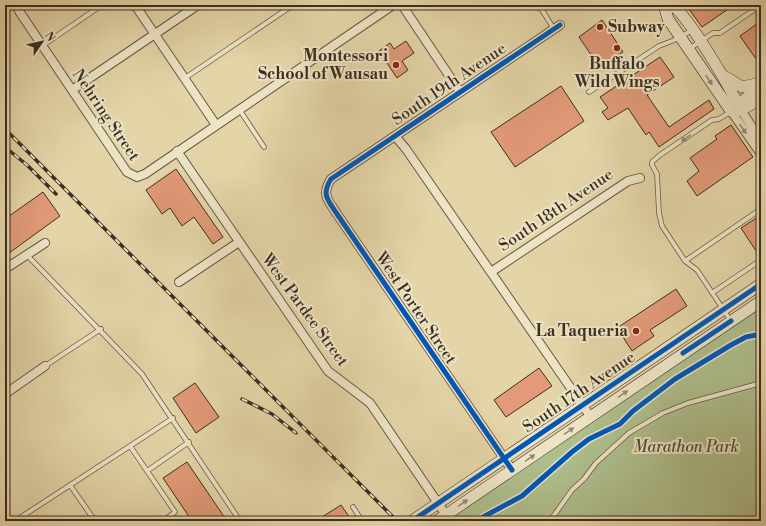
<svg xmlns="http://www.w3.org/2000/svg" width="766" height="526" viewBox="0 0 766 526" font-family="'Libre Bodoni',serif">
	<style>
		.green { fill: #aebe8c; stroke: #757656 }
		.building { fill: #e29a78; stroke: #3c2e21 }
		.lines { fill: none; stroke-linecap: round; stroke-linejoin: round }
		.lane-casing { stroke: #665843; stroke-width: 5.5 }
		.street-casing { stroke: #665843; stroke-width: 10 }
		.secondary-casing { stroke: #3c2e21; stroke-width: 12 }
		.lane { stroke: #ede4c6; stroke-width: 4 }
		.street { stroke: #ede4c6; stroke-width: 8 }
		.secondary { stroke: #ede4c6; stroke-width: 11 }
		.rail-casing { stroke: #3c2e21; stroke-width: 3.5 }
		.rail { stroke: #ede4c6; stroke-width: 2; stroke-dasharray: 6; stroke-linecap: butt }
		.cycleway-casing { stroke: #ede4c6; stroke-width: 8 }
		.cycleway { stroke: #0057b8; stroke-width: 5 }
		.oneway { fill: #948974 }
		.poi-dot { fill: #8f2418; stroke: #ede4c6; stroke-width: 1.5 }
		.labels { text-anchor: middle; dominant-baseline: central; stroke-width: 4; stroke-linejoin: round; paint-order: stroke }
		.poi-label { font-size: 16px; font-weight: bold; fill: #3c2e21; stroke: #ede4c6; text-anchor: end }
		.street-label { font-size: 16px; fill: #3c2e21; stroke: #ede4c6 }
		.park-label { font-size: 16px; font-style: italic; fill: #534b36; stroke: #ede4c6 }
	</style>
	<rect width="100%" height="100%" fill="#e4d5a8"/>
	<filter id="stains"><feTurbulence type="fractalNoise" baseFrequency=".005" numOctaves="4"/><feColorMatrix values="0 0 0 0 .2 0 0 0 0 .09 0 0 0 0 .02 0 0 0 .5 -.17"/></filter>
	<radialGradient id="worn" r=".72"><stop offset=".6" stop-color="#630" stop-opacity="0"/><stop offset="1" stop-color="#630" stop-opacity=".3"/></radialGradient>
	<!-- green -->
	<path class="green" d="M 761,307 L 761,521 L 446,521 Z"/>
	<!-- building -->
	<path class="building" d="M 686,5 L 734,5 L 702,27 Z
		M 602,20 L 623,52 L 600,68 L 579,37 Z
		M 761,21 L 761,66 L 740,36 Z
		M 406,41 L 414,53 L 402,61 L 408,70 L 397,78 L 379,51 L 390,43 L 394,49 Z
		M 660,57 L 674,77 L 647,95 L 669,127 L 709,100 L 714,109 L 659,147 L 649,132 L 646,135 L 628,108 L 608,120 L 602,112 L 608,108 L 600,97 Z
		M 561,86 L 584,121 L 515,167 L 491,132 Z
		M 731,125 L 753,157 L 697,196 L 687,181 L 699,171 L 690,158 L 717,139 L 715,136 Z
		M 176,169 L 223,237 L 213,244 L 194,217 L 182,226 L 170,208 L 162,214 L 146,190 Z
		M 43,192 L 60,216 L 5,256 L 5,219 Z
		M 761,215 L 761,257 L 760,257 L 741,228 Z
		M 676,289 L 687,306 L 650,330 L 654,336 L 632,351 L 617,328 Z
		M 539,368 L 552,386 L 506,417 L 494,400 Z
		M 195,383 L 219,417 L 196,433 L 173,398 Z
		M 187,462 L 227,521 L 192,521 L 163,478 Z
		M 341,505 L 352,521 L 324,521 L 322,517 Z"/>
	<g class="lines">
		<!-- lane casing -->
		<g class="lane-casing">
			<path id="lane" d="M 534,5 L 542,10 L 554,29
				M 42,46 L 102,5
				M 689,49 L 713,33 L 720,33 L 761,5
				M 185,78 L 293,5
				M 589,92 L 659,46 L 677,39 L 692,30
				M 239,109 L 264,147
				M 730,112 L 719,119 L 712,120 L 660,155 L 652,162 L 652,165 L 657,174 L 659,213 L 662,226 L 685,261 L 697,270 L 731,321
				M 27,255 L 142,374 L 240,521
				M 685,261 L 761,209
				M 712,293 L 761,260
				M 45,366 L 101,329
				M 130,446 L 175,512 L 163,521
				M 147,471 L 189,442
				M 70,485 L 95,521
				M 353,507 L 362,521
				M 15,521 L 173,418
				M 550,521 L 572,490 L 584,479 L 596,463 L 629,433 L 663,413 L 688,403 L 761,383"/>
		</g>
		<!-- street casing -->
		<g class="street-casing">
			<path id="street" d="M 17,5 L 19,11 L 127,172 L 137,177 L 145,174 L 393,5
				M 135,5 L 216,125
				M 402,5 L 460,92
				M 72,90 L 198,5
				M 741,110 L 761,141
				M 731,111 L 761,154
				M 395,136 L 406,149 L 590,416
				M 177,151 L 328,371 L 370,403 L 446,515
				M 5,269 L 45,243
				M 491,272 L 628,181 L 640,178
				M 179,282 L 239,242
				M 5,394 L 45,366
				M 512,470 L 337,214 C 328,200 321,195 331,179 L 560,25"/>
		</g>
		<!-- secondary casing -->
		<g class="secondary-casing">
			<path id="secondary" d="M 664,5 L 668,19 L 731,111
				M 671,5 C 687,12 731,90 741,110
				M 724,76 L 742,87 L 761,83
				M 734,108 L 761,86
				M 735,111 L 745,108 L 761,98
				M 412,521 L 761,284
				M 437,521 L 761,301"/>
		</g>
		<!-- lane -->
		<use href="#lane" class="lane"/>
		<!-- street -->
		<use href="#street" class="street"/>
		<!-- secondary -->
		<use href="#secondary" class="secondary"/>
		<!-- rail casing -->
		<g class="rail-casing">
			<path id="rail" d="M 5,129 L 397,521
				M 5,147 L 27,165 L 56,194
				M 242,399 L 272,414 L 296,433"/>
		</g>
		<!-- rail -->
		<use href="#rail" class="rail"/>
		<!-- cycleway casing -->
		<g class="cycleway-casing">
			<path id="cycleway" d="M 683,353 L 731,321
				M 512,470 L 337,214 C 328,200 321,195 331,179 L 560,25
				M 412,521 L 761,284
				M 479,521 L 483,517 L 522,496 L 572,452 L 589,439 L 620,424 L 633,411 L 675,379 L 731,345 L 746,337 L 761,334"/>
		</g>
		<!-- cycleway -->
		<use href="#cycleway" class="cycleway"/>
	</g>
	<!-- one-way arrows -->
	<defs><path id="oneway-solid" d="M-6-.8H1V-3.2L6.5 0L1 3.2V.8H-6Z"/></defs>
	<g class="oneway">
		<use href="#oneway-solid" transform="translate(709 80) rotate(56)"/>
		<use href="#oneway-solid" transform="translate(743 129) rotate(55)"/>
		<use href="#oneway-solid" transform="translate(686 138) rotate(146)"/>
		<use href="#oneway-solid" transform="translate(623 394) rotate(-34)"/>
		<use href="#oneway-solid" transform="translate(569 431) rotate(-34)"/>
		<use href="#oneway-solid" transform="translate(530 458) rotate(-34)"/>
		<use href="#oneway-solid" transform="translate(463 503) rotate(-34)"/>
	</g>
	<!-- markers -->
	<g class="poi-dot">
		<circle cx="600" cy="27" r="4"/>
		<circle cx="617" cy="48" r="4"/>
		<circle cx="396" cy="65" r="4"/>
		<circle cx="636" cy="331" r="4"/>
	</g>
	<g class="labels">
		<!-- poi labels -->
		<g class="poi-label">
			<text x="608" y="27" text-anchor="start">Subway</text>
			<text x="388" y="56">Montessori<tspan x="388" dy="18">School of Wausau</tspan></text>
			<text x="617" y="64" text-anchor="middle">Buffalo<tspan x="617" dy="18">Wild Wings</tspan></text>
			<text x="628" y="331">La Taqueria</text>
		</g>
		<!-- street labels -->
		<g class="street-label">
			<text transform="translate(449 84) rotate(-34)">South 19th Avenue</text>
			<text transform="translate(106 115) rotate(56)">Nehring Street</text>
			<text transform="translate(556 210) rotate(-34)">South 18th Avenue</text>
			<text transform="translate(416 308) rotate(56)">West Porter Street</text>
			<text transform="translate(305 310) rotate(54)">West Pardee Street</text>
			<text transform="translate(579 392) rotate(-34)">South 17th Avenue</text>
		</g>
		<!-- park labels -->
		<g class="park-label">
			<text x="686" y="447">Marathon Park</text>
		</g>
	</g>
	<!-- margin -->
	<rect width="766" height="526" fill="none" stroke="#e4d5a8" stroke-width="20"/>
	<rect x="6" y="6" width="754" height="514" fill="none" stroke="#3c2e21" stroke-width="2"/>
	<rect x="10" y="10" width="746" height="506" fill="none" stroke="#3c2e21"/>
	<!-- north arrow -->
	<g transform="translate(42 42) rotate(56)" stroke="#ede4c6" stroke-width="3" paint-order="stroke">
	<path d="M0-3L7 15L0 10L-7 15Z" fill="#3c2e21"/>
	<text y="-6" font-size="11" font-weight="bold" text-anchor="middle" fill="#3c2e21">N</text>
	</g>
	<rect width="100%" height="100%" filter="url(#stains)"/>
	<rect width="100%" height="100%" fill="url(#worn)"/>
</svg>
